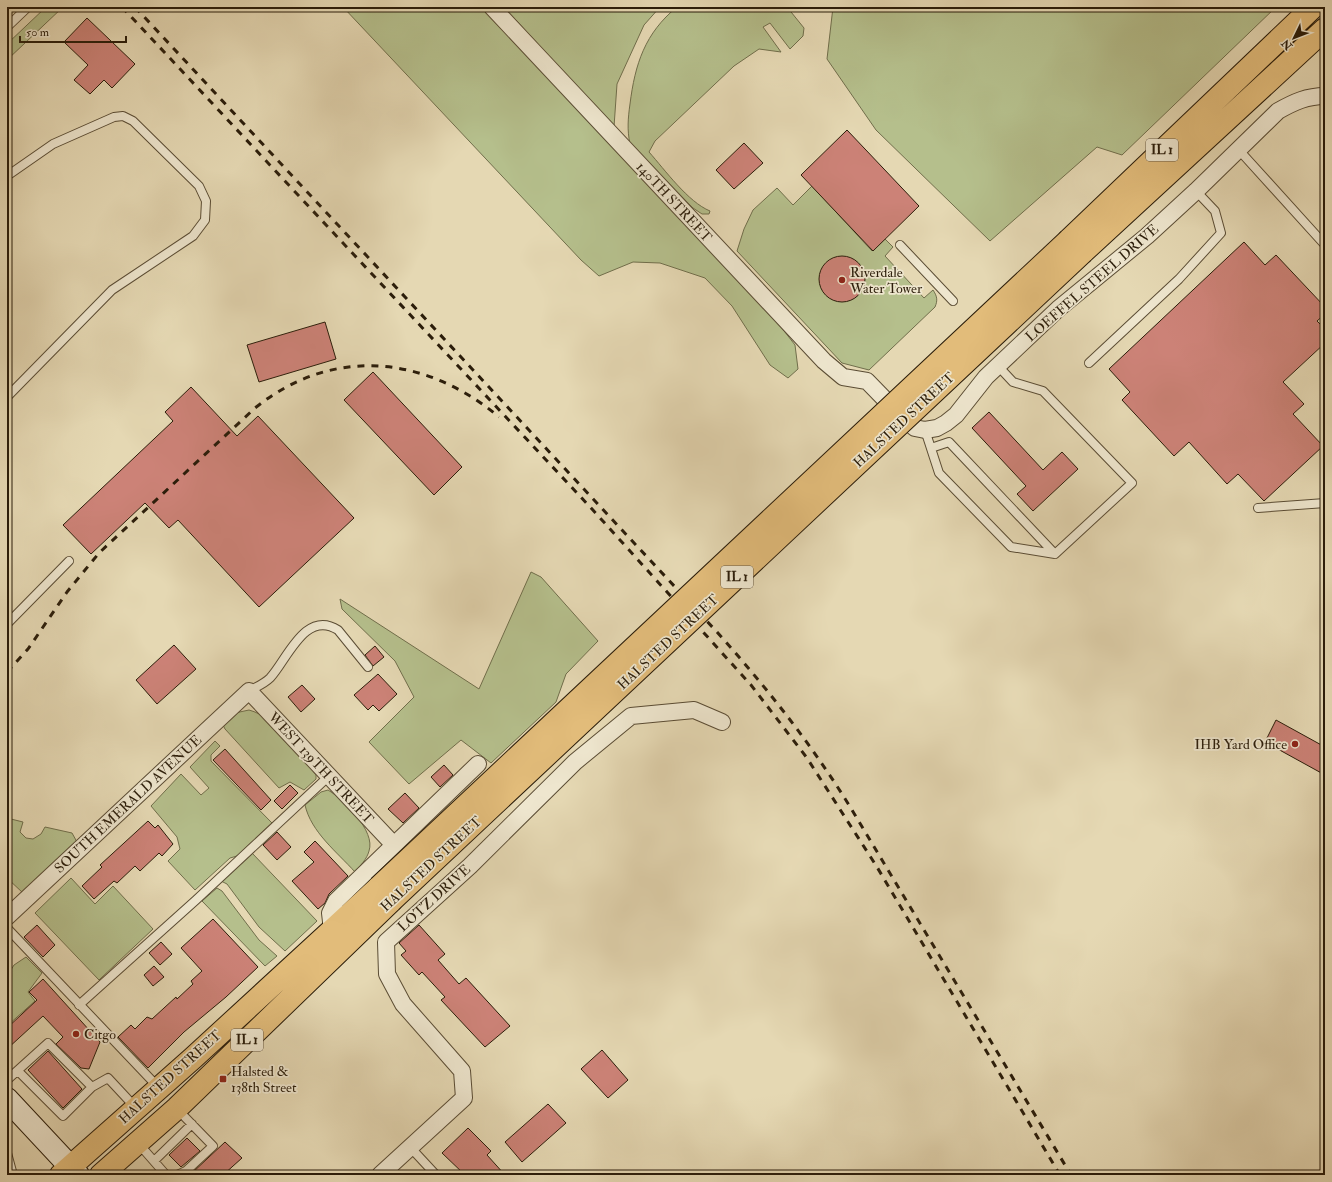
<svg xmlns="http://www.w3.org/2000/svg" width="1332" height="1182" viewBox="0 0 1332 1182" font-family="'IM FELL Double Pica',serif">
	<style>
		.green { fill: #b5bf8c; stroke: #706e4b }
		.building { fill: #cc8277; stroke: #2b1d0a }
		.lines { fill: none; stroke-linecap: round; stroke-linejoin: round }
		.lane-casing { stroke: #5a4c34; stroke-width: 10 }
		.street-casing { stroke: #5a4c34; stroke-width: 18 }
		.secondary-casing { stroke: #2b1d0a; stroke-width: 24 }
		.primary-casing { stroke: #2b1d0a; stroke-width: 24 }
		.lane { stroke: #eee6ce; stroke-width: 8 }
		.street { stroke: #eee6ce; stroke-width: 16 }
		.secondary { stroke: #eee6ce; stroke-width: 22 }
		.primary { stroke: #e2bc7a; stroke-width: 22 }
		.rail { stroke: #2b1d0a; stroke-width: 3; stroke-dasharray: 7 7; stroke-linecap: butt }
		.primary-bridge-casing { stroke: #2b1d0a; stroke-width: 24; stroke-linecap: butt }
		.primary-bridge { stroke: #e2bc7a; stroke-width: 22 }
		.poi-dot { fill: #8f2418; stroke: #eee6ce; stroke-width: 1.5 }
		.labels { text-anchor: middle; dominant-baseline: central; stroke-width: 3.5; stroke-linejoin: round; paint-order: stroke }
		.shield { fill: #eee6ce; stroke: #665945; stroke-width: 1 }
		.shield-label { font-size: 13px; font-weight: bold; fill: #2b1d0a }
		.street-label { font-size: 14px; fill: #2b1d0a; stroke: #eee6ce }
		.poi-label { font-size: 14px; fill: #2b1d0a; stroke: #eee6ce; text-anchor: start }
	</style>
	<rect width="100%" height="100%" fill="#e5d8b3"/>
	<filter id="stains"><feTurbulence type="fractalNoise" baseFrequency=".005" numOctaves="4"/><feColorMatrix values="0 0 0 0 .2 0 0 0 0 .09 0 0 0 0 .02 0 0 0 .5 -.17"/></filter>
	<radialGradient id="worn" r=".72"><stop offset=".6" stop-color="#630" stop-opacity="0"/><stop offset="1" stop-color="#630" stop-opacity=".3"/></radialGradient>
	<!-- green -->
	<path class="green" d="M 46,7 L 63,7 L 7,60 L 7,44 Z
		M 343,7 L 481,7 L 761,301 L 795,345 L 798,369 L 788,378 L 770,365 L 732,306 L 705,278 L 660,263 L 633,262 L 599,276 L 581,260 Z
		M 504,7 L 660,7 L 644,25 L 617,84 L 614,127 Z
		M 677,7 L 787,7 L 804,28 L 803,36 L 790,49 L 770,23 L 763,27 L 781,52 L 759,49 L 734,66 L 655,141 L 649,152 C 665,170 688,202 710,211 L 709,214 L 702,214 L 693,208 L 630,144 C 627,130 628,118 630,104 C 635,64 645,33 677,7 Z
		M 833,7 L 1276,7 L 1122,155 L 1097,147 L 990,241 L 876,130 L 827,59 Z
		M 812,186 L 872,251 L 885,239 L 893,247 L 885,256 L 924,298 L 933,290 C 937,296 938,300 935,307 L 869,370 L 842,363 L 737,251 L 744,229 L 753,210 L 777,188 L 793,205 Z
		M 531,572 L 541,577 L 598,641 L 566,674 L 556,702 L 491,763 L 461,740 L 409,784 L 369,742 L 414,697 L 395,661 L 342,609 L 340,599 L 479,689 Z
		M 249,710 C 276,717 300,753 316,775 L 316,779 L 304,790 L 290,782 L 279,788 L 225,729 L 223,725 L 235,713 Z
		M 215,741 L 220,746 L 211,755 L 211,761 L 272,823 L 237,856 L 230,858 L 195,890 L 168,861 L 180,849 L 177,837 L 151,806 L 181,774 L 201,795 L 209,788 L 190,767 Z
		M 328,790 C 343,799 376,831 369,851 C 367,859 360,866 355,872 C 337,852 311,832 305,805 L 321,792 Z
		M 7,818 L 23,822 L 20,832 L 26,838 L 33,839 L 41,834 L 45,827 L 72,833 L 77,842 L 23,893 L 7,878 Z
		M 252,853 L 317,921 L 285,951 L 259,927 L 227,884 L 221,881 Z
		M 71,878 L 95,904 L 113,886 L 153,929 L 99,980 L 35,913 Z
		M 217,888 L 222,891 L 259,940 L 277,956 L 265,966 L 202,901 Z
		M 26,957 L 42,973 L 28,992 L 35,1001 L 7,1026 L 7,976 L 14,965 Z"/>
	<!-- building -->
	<path class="building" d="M 87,18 L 135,64 L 112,88 L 104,80 L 90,94 L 74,80 L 88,65 L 64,42 Z
		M 847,130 L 919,206 L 873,251 L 801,175 Z
		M 744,143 L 763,163 L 734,189 L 716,170 Z
		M 1244,242 L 1265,265 L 1276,255 L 1325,307 L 1325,314 L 1317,321 L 1325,329 L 1325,343 L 1283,382 L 1304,404 L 1293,414 L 1323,446 L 1264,501 L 1238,474 L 1227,484 L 1189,442 L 1174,456 L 1122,400 L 1130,392 L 1109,369 Z
		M819 279a23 23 0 1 1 46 0a23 23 0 1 1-46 0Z
		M 325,322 L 336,359 L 259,382 L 247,345 Z
		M 373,372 L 462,467 L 434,495 L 344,400 Z
		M 191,387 L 237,436 L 258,416 L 354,518 L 259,607 L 178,520 L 169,528 L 145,503 L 91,554 L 63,525 L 173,421 L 165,412 Z
		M 989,412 L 1043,470 L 1062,452 L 1078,469 L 1033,511 L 1017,494 L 1026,486 L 972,428 Z
		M 174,645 L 196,669 L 157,704 L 136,680 Z
		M 375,646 L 384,657 L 373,666 L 365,655 Z
		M 378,674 L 397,694 L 379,711 L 373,705 L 368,710 L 354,695 Z
		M 302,685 L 315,699 L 301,712 L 288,697 Z
		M 1276,720 L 1325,747 L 1325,775 L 1265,742 Z
		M 225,749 L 271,800 L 261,810 L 213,760 Z
		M 444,765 L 453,775 L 440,787 L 431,777 Z
		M 290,785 L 298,793 L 282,809 L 274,801 Z
		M 405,793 L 419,808 L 403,823 L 388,809 Z
		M 148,821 L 155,828 L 158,825 L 173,844 L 162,856 L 159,853 L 140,871 L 135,866 L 117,883 L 114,881 L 94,899 L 82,886 L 102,867 L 100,865 Z
		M 277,832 L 291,847 L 277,860 L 263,845 Z
		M 315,841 L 348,876 L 329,894 L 325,903 L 318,909 L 292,881 L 314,862 L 304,852 Z
		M 213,919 L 258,967 L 226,997 L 184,1032 L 148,1068 L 118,1037 L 131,1025 L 135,1029 L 147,1017 L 152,1019 L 176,997 L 177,999 L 193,984 L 191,981 L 202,971 L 181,948 Z
		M 37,925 L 55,945 L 43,957 L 24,937 Z
		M 419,925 L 445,954 L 438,960 L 459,984 L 466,978 L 510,1026 L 485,1047 L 441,1000 L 445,997 L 422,972 L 419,975 L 401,955 L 406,951 L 399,943 Z
		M 161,942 L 172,954 L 160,965 L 149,953 Z
		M 154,966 L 164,977 L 153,986 L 144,975 Z
		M 43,979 L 100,1042 L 89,1069 L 81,1068 L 56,1044 L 63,1037 L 43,1016 L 7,1049 L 7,1028 L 37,1000 L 29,992 Z
		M 602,1050 L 628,1080 L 608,1098 L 581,1069 Z
		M 48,1051 L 82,1089 L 63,1108 L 28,1070 Z
		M 548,1104 L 566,1123 L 522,1162 L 505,1142 Z
		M 468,1128 L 491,1151 L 487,1155 L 505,1175 L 465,1175 L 442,1153 Z
		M 187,1138 L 200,1151 L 181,1167 L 169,1155 Z
		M 225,1142 L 242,1158 L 223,1175 L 194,1175 L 192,1173 Z"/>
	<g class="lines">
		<!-- lane casing -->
		<g class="lane-casing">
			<path id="lane" d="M 7,27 L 28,7
				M 1238,149 L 1325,245
				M 7,176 L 53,144 L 114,117 L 123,116 L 133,121 L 199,186 L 206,201 L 205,220 L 193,236 L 112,290 L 7,397
				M 900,245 L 953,301
				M 1089,363 L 1179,279 L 1221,233 L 1215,211 L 1196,191
				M 925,430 L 939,473 L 1011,547 L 1055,554 L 1132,483 L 1043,391 L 1013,382 L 998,366
				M 931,448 L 949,442 L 1055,554
				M 1258,508 L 1325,503
				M 7,624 L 69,561
				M 249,691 C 256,687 264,684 270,678 C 287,660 305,609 338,630 L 368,667
				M 7,928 L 158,1087
				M 79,1005 L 196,900 L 329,776
				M 18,1071 L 63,1116 L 92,1087 L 108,1078 L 135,1107
				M 7,1080 L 48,1043 L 92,1087
				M 177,1109 L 213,1146 L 186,1171 L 177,1175
				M 138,1143 L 166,1175
				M 410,1147 L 436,1175
				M 7,1153 L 13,1175
				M 154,1161 L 192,1124"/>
		</g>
		<!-- street casing -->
		<g class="street-casing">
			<path id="street" d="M 492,7 L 824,361 L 843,377 L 867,381 L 904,419 L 915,428 L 925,430 L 937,428 L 946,423 L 956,415 L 986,377 L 1058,309 L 1147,236 L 1196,191 L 1278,111 C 1294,102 1307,96 1325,96
				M 7,917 L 249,691 L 394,845
				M 332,930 L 330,913 L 336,901 L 478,764
				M 380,1175 L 464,1098 L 462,1071 L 403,1004 L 387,974 L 386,942 L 470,866 L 575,762 L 631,716 L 694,710 L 722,722"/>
		</g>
		<!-- secondary casing -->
		<g class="secondary-casing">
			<path id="secondary" d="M 7,1099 L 78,1175"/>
		</g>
		<!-- primary casing -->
		<g class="primary-casing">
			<path id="primary" d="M 1069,240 L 1313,7
				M 1083,252 L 1325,29
				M 61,1175 L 193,1058 L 379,887
				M 101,1175 L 177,1108 L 391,901"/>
		</g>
		<!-- lane -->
		<use href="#lane" class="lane"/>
		<!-- street -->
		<use href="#street" class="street"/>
		<!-- secondary -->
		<use href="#secondary" class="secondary"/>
		<!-- primary -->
		<use href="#primary" class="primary"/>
		<!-- rail -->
		<path class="rail" d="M 122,7 L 592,509 L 751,685 L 807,758 L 877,867 L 1060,1175
			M 135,7 L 717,632 C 767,688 813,746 852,810 L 1071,1175
			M 7,672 L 28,649 L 67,592 L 99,553 L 255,408 C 332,346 425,355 499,417"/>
		<!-- primary-bridge casing -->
		<g class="primary-bridge-casing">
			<path id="primary-bridge" d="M 379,887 L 1069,240
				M 391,901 L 1083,252"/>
		</g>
		<!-- primary-bridge -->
		<use href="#primary-bridge" class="primary-bridge"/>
	</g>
	<!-- markers -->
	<g class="poi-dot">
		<circle cx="842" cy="280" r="4"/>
		<circle cx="1295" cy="744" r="4"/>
		<circle cx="76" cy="1034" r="4"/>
		<rect x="219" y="1075" width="8" height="8" rx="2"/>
	</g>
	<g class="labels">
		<!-- shield labels -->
		<g class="shield">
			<rect x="1146" y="139" width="32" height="22" rx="3"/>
			<rect x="721" y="566" width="32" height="22" rx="3"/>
			<rect x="231" y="1029" width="32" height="22" rx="3"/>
		</g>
		<g class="shield-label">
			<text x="1162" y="150">IL 1</text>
			<text x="737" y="577">IL 1</text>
			<text x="247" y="1040">IL 1</text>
		</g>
		<!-- street labels -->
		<g class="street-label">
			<text transform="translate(674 202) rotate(47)">140TH STREET</text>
			<text transform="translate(1092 283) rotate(-41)">LOEFFEL STEEL DRIVE</text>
			<text transform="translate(904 420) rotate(-43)">HALSTED STREET</text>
			<text transform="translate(668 642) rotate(-43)">HALSTED STREET</text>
			<text transform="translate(321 768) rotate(47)">WEST 139TH STREET</text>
			<text transform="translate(128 804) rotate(-43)">SOUTH EMERALD AVENUE</text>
			<text transform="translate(431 864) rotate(-43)">HALSTED STREET</text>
			<text transform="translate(434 898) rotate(-42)">LOTZ DRIVE</text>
			<text transform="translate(170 1077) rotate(-42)">HALSTED STREET</text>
		</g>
		<!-- poi labels -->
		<g class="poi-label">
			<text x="850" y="272">Riverdale<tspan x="850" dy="16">Water Tower</tspan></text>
			<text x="1287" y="744" text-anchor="end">IHB Yard Office</text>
			<text x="84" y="1034">Citgo</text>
			<text x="231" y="1071">Halsted &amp;<tspan x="231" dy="16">138th Street</tspan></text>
		</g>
	</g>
	<!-- margin -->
	<rect width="1332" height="1182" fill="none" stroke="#e5d8b3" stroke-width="24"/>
	<rect x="8" y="8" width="1316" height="1166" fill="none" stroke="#2b1d0a" stroke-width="2"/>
	<rect x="12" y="12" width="1308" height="1158" fill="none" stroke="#2b1d0a"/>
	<!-- north arrow -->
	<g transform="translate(1294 38) rotate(227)" stroke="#eee6ce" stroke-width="3" paint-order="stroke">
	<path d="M0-3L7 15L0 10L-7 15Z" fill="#2b1d0a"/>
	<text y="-6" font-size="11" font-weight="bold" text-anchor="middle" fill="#2b1d0a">N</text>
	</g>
	<!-- scale -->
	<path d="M20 36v6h106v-6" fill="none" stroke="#2b1d0a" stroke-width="2"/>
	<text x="26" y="36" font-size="12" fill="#2b1d0a" stroke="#eee6ce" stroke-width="3" paint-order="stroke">50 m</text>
	<rect width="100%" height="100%" filter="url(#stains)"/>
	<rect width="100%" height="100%" fill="url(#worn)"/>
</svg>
